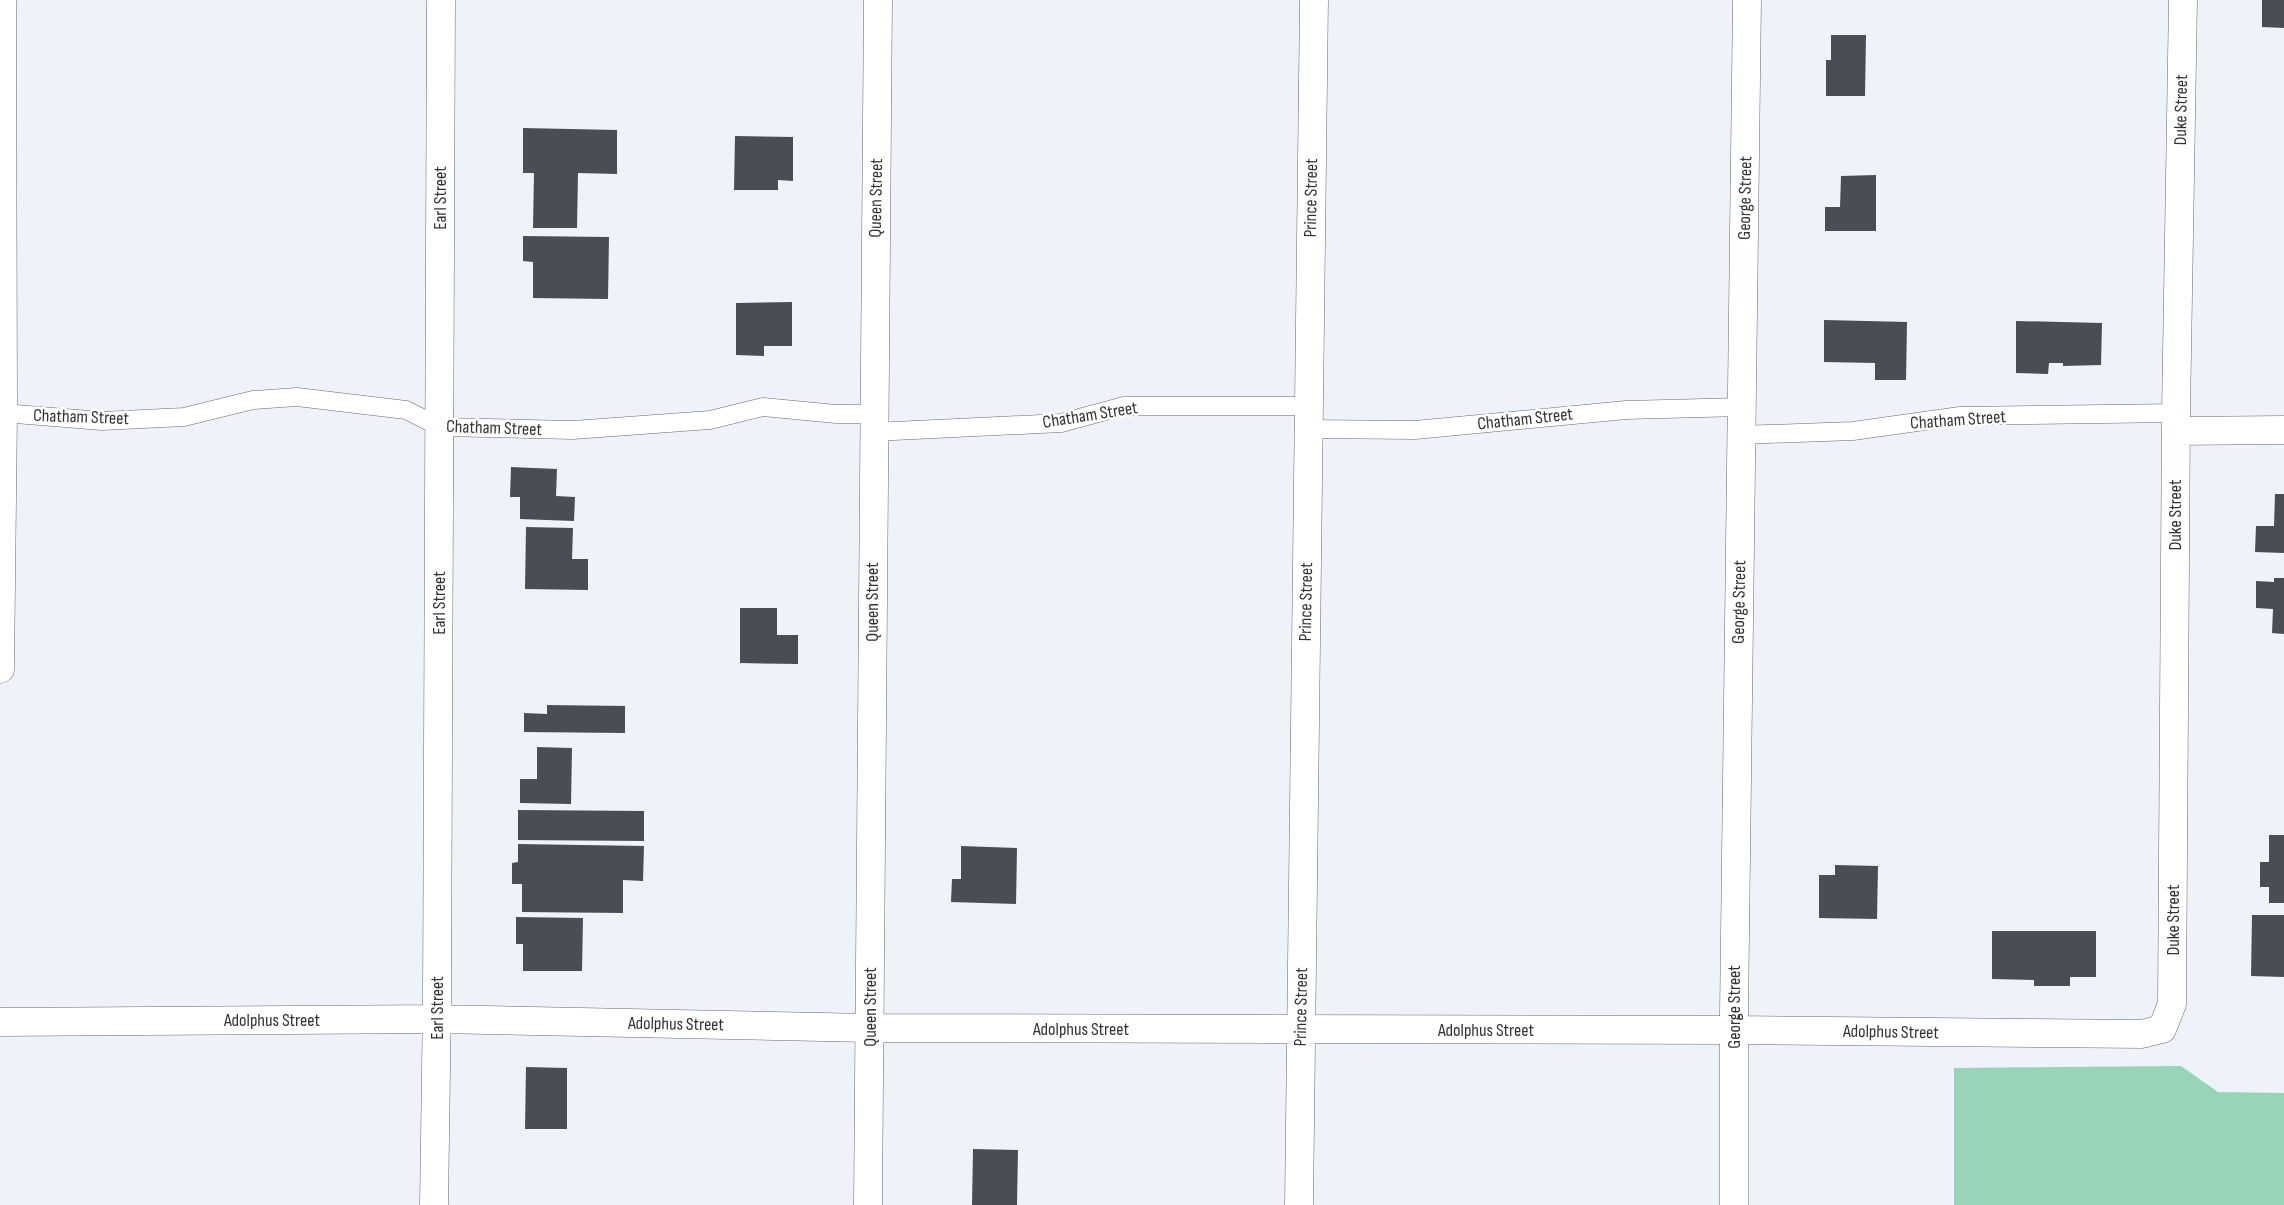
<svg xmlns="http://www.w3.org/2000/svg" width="2284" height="1205" viewBox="0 0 2284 1205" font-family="'Sofia Sans Condensed',sans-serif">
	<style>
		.green { fill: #98d5b6 }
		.building { fill: #4b4d54 }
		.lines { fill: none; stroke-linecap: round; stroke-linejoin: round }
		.service-casing { stroke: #666970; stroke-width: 19 }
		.minor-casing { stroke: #666970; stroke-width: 29 }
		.service { stroke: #fff; stroke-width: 18 }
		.minor { stroke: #fff; stroke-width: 28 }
		.labels { text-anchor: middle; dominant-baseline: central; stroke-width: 5; stroke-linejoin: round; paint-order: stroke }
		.street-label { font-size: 18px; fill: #313235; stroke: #fff }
	</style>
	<rect width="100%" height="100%" fill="#eef2f9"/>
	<!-- green -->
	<path class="green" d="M 2181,1066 L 2218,1092 L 2284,1093 L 2284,1205 L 1954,1205 L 1954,1068 Z"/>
	<!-- building -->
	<path class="building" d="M 2262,0 L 2284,0 L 2284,28 L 2262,27 Z
		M 1831,35 L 1866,35 L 1865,96 L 1826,96 L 1826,60 L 1831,60 Z
		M 523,128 L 617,130 L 617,174 L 578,173 L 577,228 L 533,228 L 534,173 L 523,173 Z
		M 735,136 L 793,137 L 793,181 L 778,180 L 778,190 L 734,190 Z
		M 1876,175 L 1876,231 L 1825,231 L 1825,207 L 1840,207 L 1841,176 Z
		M 523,236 L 609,237 L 608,299 L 533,298 L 533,262 L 523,261 Z
		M 792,302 L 792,346 L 764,346 L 764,356 L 736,355 L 736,303 Z
		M 1824,320 L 1907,322 L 1906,380 L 1875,380 L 1875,363 L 1824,362 Z
		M 2016,321 L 2102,323 L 2101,365 L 2063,366 L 2063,363 L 2049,363 L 2048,374 L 2016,373 Z
		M 511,467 L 557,469 L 556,496 L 575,497 L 574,521 L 520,519 L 520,497 L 510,497 Z
		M 2275,494 L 2284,494 L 2284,553 L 2255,552 L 2256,526 L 2274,526 Z
		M 526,527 L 573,528 L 572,559 L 588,559 L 588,590 L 525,589 Z
		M 2274,578 L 2284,578 L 2284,634 L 2272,633 L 2273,609 L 2256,608 L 2256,581 L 2274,582 Z
		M 740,608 L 777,608 L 777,635 L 798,635 L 798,664 L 740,663 Z
		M 547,705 L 625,706 L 625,733 L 524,732 L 524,713 L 547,714 Z
		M 537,747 L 572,748 L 571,804 L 520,803 L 520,779 L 537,779 Z
		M 518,810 L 644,811 L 644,841 L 518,840 Z
		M 2269,835 L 2284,835 L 2284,903 L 2269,903 L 2269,887 L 2260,887 L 2260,862 L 2269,862 Z
		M 518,844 L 644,846 L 643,881 L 623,880 L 623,913 L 522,912 L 522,884 L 512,884 L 512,863 L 518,862 Z
		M 961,846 L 1017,848 L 1016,904 L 951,902 L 952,879 L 961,879 Z
		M 1835,865 L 1878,866 L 1877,919 L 1819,918 L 1819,875 L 1835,875 Z
		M 2252,915 L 2284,915 L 2284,977 L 2251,976 Z
		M 516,917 L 583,918 L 582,971 L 523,971 L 523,944 L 516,944 Z
		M 1992,931 L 2096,931 L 2096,977 L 2070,977 L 2070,986 L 2034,986 L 2034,980 L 1992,979 Z
		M 526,1067 L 567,1068 L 567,1129 L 525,1129 Z
		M 973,1149 L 1018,1150 L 1017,1205 L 972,1205 Z"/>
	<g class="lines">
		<!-- service casing -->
		<g class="service-casing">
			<path id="service" d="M 3,413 L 102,421 L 184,417 L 253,400 L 297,397 L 406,410 L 440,427 L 573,430 L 710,420 L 763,407 L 836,414 L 873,414
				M 1307,429 L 1415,430 L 1626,410 L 1742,407
				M 873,432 L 1061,423 L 1124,406 L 1308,406
				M 1741,435 L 1853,431 L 1960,416 L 2176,413"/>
		</g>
		<!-- minor casing -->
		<g class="minor-casing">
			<path id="minor" d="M 2176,431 L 2284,430
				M 0,669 L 3,413 L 2,0
				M 0,1022 L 437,1019 L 870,1028 L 1734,1030 L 2142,1034 L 2162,1029 L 2172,1004 L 2176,413 L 2183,0
				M 434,1205 L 437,1003 L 441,0
				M 868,1205 L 878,0
				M 1299,1205 L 1314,0
				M 1734,1205 L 1734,1013 L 1747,0"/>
		</g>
		<!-- service -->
		<use href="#service" class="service"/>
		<!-- minor -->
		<use href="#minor" class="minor"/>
	</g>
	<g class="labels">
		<!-- street labels -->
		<g class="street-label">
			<text transform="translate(2181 110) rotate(-89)">Duke Street</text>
			<text transform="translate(440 198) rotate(-90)">Earl Street</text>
			<text transform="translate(876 198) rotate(-89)">Queen Street</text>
			<text transform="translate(1311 198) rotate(-89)">Prince Street</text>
			<text transform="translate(1745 198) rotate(-89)">George Street</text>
			<text transform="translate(1090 415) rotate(-9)">Chatham Street</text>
			<text transform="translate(81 417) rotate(2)">Chatham Street</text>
			<text transform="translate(1525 419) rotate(-6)">Chatham Street</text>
			<text transform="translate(1958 420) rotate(-4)">Chatham Street</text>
			<text transform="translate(494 428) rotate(2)">Chatham Street</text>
			<text transform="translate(2175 515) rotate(-90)">Duke Street</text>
			<text transform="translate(872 602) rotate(-90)">Queen Street</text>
			<text transform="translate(1306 602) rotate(-89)">Prince Street</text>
			<text transform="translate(1739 602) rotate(-89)">George Street</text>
			<text transform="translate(439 603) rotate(-90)">Earl Street</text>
			<text transform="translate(2173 920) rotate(-90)">Duke Street</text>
			<text transform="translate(870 1007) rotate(-90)">Queen Street</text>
			<text transform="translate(1301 1007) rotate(-89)">Prince Street</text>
			<text transform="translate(1734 1007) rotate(-90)">George Street</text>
			<text transform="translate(437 1008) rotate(-90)">Earl Street</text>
			<text x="272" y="1020">Adolphus Street</text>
			<text transform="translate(676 1024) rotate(1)">Adolphus Street</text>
			<text x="1081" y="1029">Adolphus Street</text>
			<text x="1486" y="1030">Adolphus Street</text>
			<text transform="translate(1891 1032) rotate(1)">Adolphus Street</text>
		</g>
	</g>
</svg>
